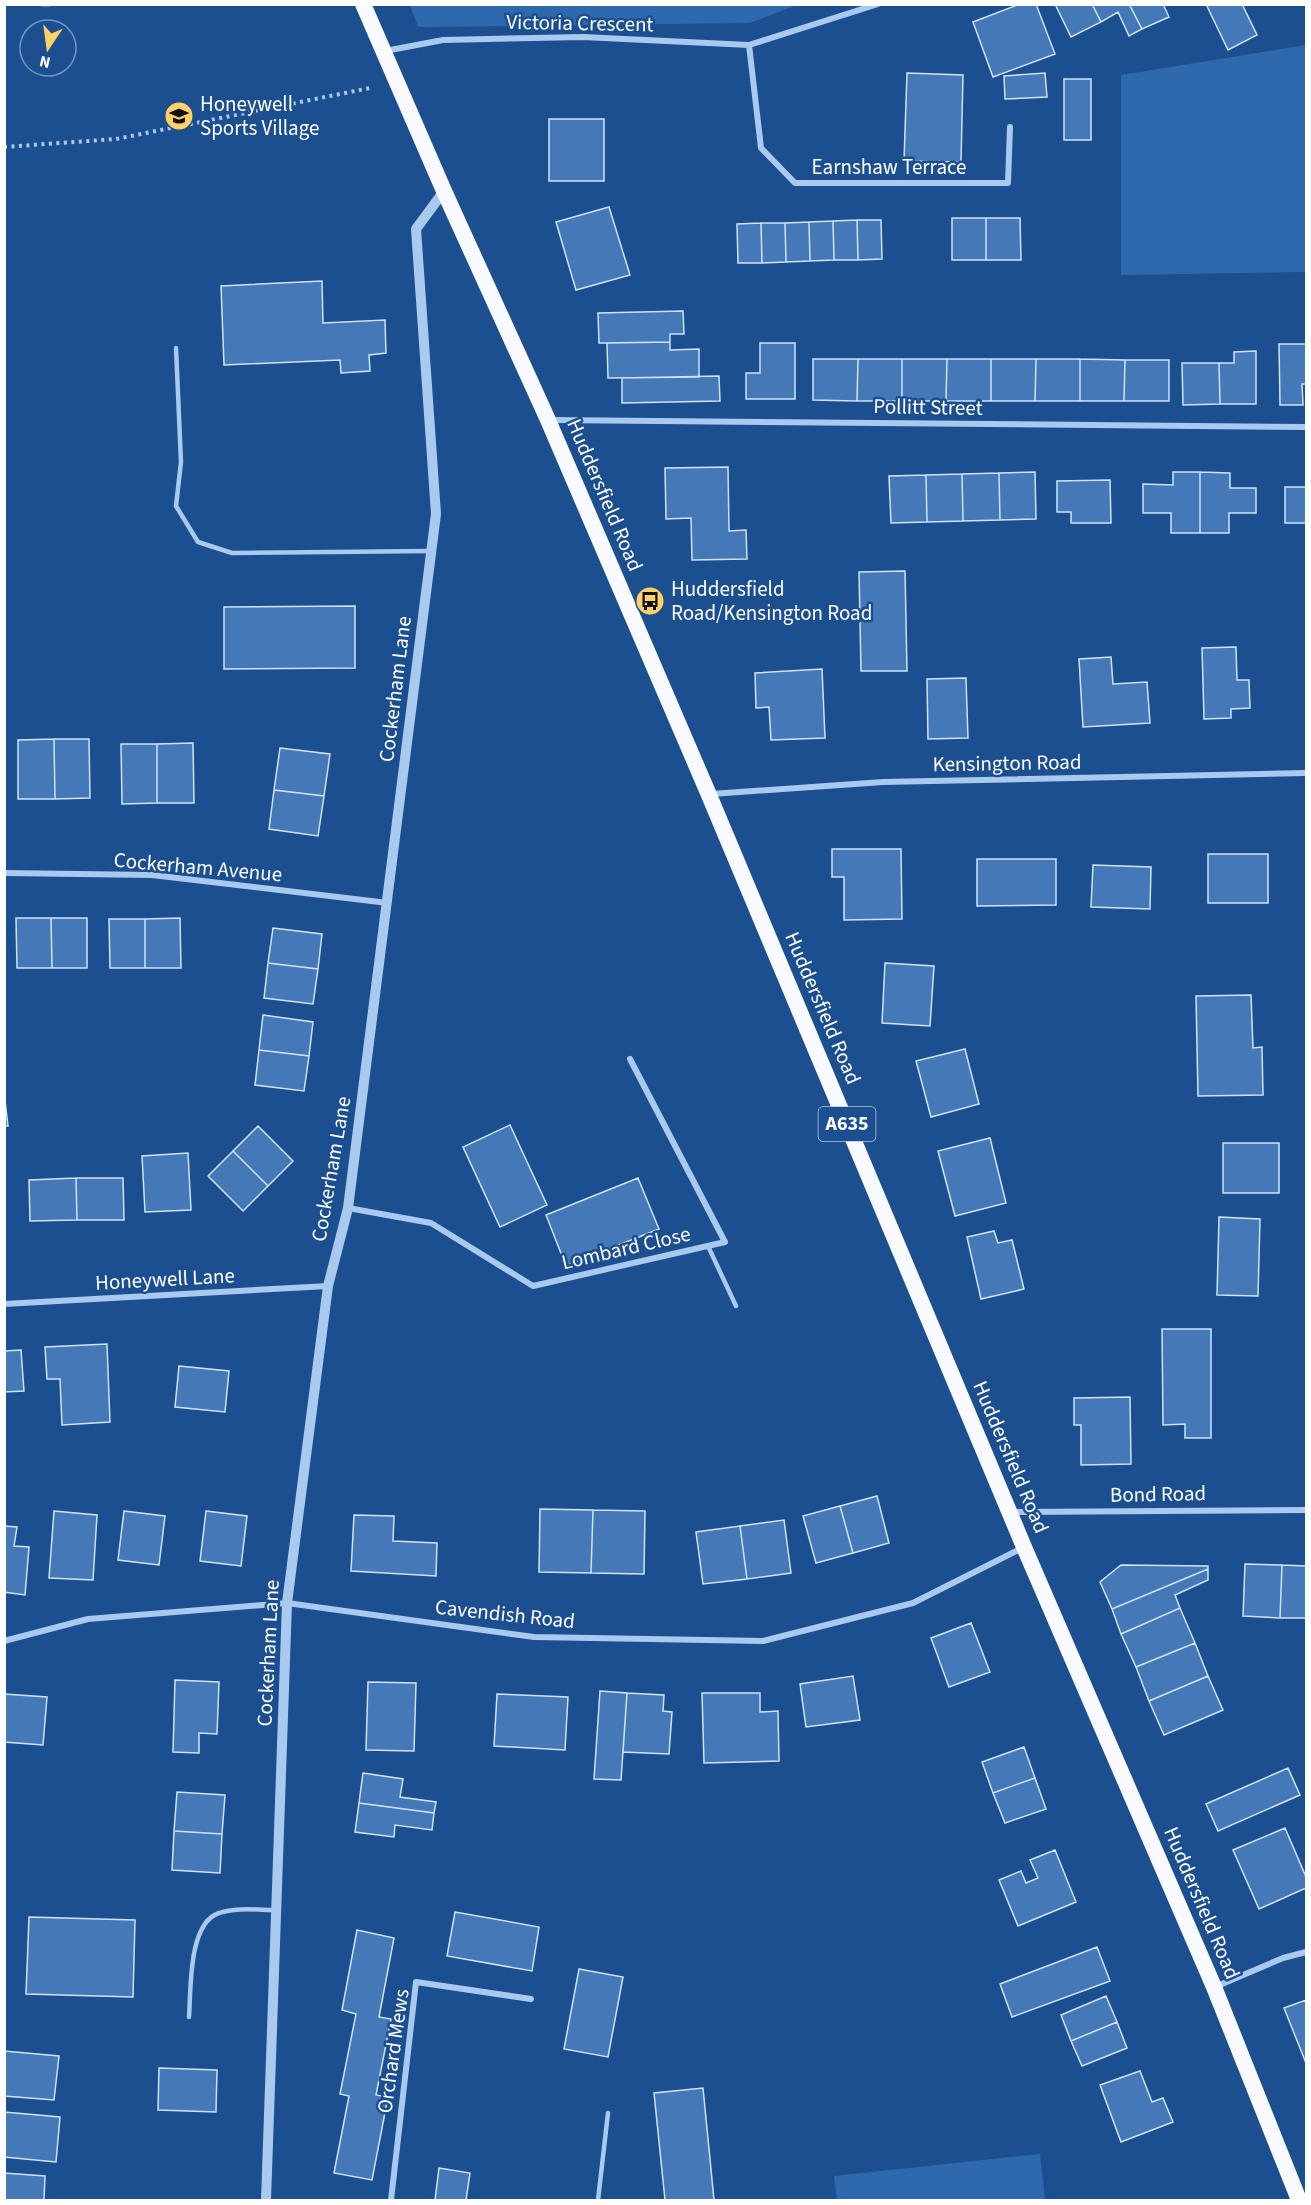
<svg xmlns="http://www.w3.org/2000/svg" width="1311" height="2205" viewBox="0 0 1311 2205" font-family="'Source Sans 3',sans-serif">
	<style>
		.green { fill: #2e69ad }
		.building { fill: #4478b7; stroke: #cfe3fa; stroke-width: 1.5 }
		.lines { fill: none; stroke-linecap: round; stroke-linejoin: round }
		.path { stroke: #a9c9ee; stroke-width: 4; stroke-dasharray: 3 4.5; stroke-linecap: butt }
		.service { stroke: #a9c9ee; stroke-width: 4.5 }
		.minor { stroke: #a9c9ee; stroke-width: 6 }
		.tertiary { stroke: #a9c9ee; stroke-width: 10 }
		.trunk { stroke: #f8faff; stroke-width: 16 }
		.rail { stroke: #fff; stroke-width: 4.5; stroke-dasharray: 10 4.5; stroke-linecap: butt }
		.labels { text-anchor: middle; dominant-baseline: central; stroke-width: 5; stroke-linejoin: round; paint-order: stroke }
		.shield { fill: #1b4f8f; stroke: #bbcadd; stroke-width: 1.5 }
		.shield-label { font-size: 20px; font-weight: bold; fill: #fff }
		.street-label { font-size: 21px; fill: #fff; stroke: #1b4f8f }
		.poi-label { font-size: 21px; fill: #fff; stroke: #1b4f8f; text-anchor: start }
	</style>
	<rect width="100%" height="100%" fill="#1b4f8f"/>
	<!-- green -->
	<path class="green" d="M 410,5 L 797,5 L 750,23 L 418,27 Z
		M 1306,45 L 1306,272 L 1121,275 L 1121,75 Z
		M 1040,2154 L 1045,2200 L 837,2200 L 834,2176 Z"/>
	<!-- building -->
	<path class="building" d="M 1020,4 L 1036,4 L 1055,54 L 993,77 L 973,22 Z
		M 1055,4 L 1092,4 L 1101,22 L 1071,37 Z
		M 1092,4 L 1129,4 L 1142,29 L 1129,36 L 1118,12 L 1101,22 Z
		M 1129,4 L 1163,4 L 1169,17 L 1142,29 Z
		M 1206,4 L 1242,4 L 1257,35 L 1228,50 Z
		M 907,73 L 963,75 L 961,162 L 904,161 Z
		M 1045,73 L 1047,97 L 1005,99 L 1004,76 Z
		M 1064,79 L 1091,79 L 1091,140 L 1064,140 Z
		M 549,119 L 604,119 L 604,181 L 549,181 Z
		M 609,207 L 630,275 L 576,290 L 556,222 Z
		M 952,218 L 986,218 L 986,260 L 952,260 Z
		M 986,218 L 1020,218 L 1021,260 L 986,260 Z
		M 857,220 L 881,220 L 882,259 L 858,260 Z
		M 857,220 L 858,260 L 834,260 L 833,221 Z
		M 833,221 L 834,260 L 810,261 L 809,222 Z
		M 809,222 L 810,261 L 786,262 L 785,223 Z
		M 761,223 L 762,263 L 738,263 L 737,224 Z
		M 761,223 L 785,223 L 786,262 L 762,263 Z
		M 322,281 L 323,323 L 385,320 L 386,353 L 369,355 L 370,371 L 341,373 L 340,360 L 224,365 L 221,286 Z
		M 683,311 L 684,334 L 670,334 L 670,342 L 599,343 L 598,313 Z
		M 670,342 L 670,350 L 699,349 L 699,377 L 608,378 L 607,343 Z
		M 760,343 L 795,343 L 795,399 L 746,399 L 746,373 L 760,373 Z
		M 1279,344 L 1306,344 L 1306,384 L 1302,384 L 1303,405 L 1280,405 Z
		M 1256,351 L 1256,404 L 1220,404 L 1219,363 L 1234,363 L 1234,352 Z
		M 813,359 L 858,359 L 857,401 L 813,400 Z
		M 858,359 L 902,359 L 902,401 L 857,401 Z
		M 902,359 L 947,359 L 946,401 L 902,401 Z
		M 947,359 L 991,359 L 991,401 L 946,401 Z
		M 991,359 L 1036,359 L 1035,401 L 991,401 Z
		M 1036,359 L 1080,359 L 1080,401 L 1035,401 Z
		M 1080,359 L 1125,360 L 1124,401 L 1080,401 Z
		M 1125,360 L 1169,360 L 1169,401 L 1124,401 Z
		M 1182,363 L 1219,363 L 1220,404 L 1183,405 Z
		M 719,376 L 720,401 L 622,403 L 622,378 Z
		M 728,467 L 729,531 L 746,530 L 747,559 L 692,560 L 691,518 L 666,519 L 665,468 Z
		M 1035,472 L 1036,519 L 1000,520 L 999,473 Z
		M 1173,472 L 1200,472 L 1200,533 L 1171,533 L 1171,513 L 1143,513 L 1143,484 L 1173,485 Z
		M 1200,472 L 1230,473 L 1230,488 L 1256,488 L 1256,513 L 1229,513 L 1229,533 L 1200,533 Z
		M 999,473 L 1000,520 L 963,521 L 962,474 Z
		M 962,474 L 963,521 L 927,522 L 926,475 Z
		M 926,475 L 927,522 L 891,523 L 889,476 Z
		M 1110,480 L 1111,523 L 1071,523 L 1071,512 L 1057,512 L 1057,481 Z
		M 1285,487 L 1306,487 L 1306,523 L 1285,523 Z
		M 905,571 L 907,671 L 861,671 L 859,572 Z
		M 355,606 L 355,668 L 224,669 L 224,607 Z
		M 1236,647 L 1237,680 L 1249,680 L 1250,708 L 1231,709 L 1231,718 L 1204,719 L 1202,648 Z
		M 1111,657 L 1113,684 L 1147,682 L 1150,723 L 1083,727 L 1079,659 Z
		M 822,669 L 825,738 L 771,740 L 769,707 L 756,708 L 755,673 Z
		M 966,678 L 968,738 L 928,739 L 927,679 Z
		M 54,739 L 55,799 L 18,799 L 18,740 Z
		M 54,739 L 89,739 L 90,798 L 55,799 Z
		M 193,743 L 194,803 L 157,803 L 157,744 Z
		M 121,744 L 157,744 L 157,803 L 122,804 Z
		M 280,748 L 330,754 L 324,796 L 274,790 Z
		M 274,790 L 324,796 L 318,836 L 269,829 Z
		M 832,849 L 901,849 L 902,919 L 844,920 L 844,877 L 832,877 Z
		M 1208,854 L 1268,854 L 1268,903 L 1208,903 Z
		M 977,859 L 1056,859 L 1056,905 L 977,906 Z
		M 1093,865 L 1151,867 L 1150,909 L 1091,907 Z
		M 16,918 L 51,918 L 52,968 L 17,968 Z
		M 51,918 L 87,918 L 87,968 L 52,968 Z
		M 180,918 L 181,968 L 145,968 L 145,919 Z
		M 109,919 L 145,919 L 145,968 L 110,968 Z
		M 273,928 L 322,934 L 318,969 L 268,963 Z
		M 268,963 L 318,969 L 313,1004 L 264,998 Z
		M 885,963 L 934,966 L 930,1026 L 882,1023 Z
		M 1251,995 L 1253,1048 L 1262,1047 L 1263,1095 L 1198,1096 L 1196,996 Z
		M 263,1015 L 313,1022 L 309,1056 L 259,1050 Z
		M 965,1049 L 979,1104 L 931,1117 L 916,1061 Z
		M 259,1050 L 309,1056 L 304,1091 L 255,1085 Z
		M 4,1092 L 8,1126 L 4,1126 Z
		M 510,1125 L 547,1205 L 500,1227 L 463,1147 Z
		M 258,1126 L 293,1161 L 268,1186 L 233,1151 Z
		M 990,1138 L 1006,1203 L 955,1216 L 938,1151 Z
		M 1223,1143 L 1279,1143 L 1279,1193 L 1223,1193 Z
		M 233,1151 L 268,1186 L 243,1211 L 208,1176 Z
		M 188,1153 L 191,1210 L 145,1212 L 142,1156 Z
		M 76,1178 L 123,1178 L 124,1220 L 77,1220 Z
		M 76,1178 L 77,1220 L 30,1221 L 29,1180 Z
		M 638,1178 L 659,1229 L 566,1266 L 546,1215 Z
		M 1219,1217 L 1260,1219 L 1258,1296 L 1217,1295 Z
		M 994,1231 L 998,1243 L 1012,1240 L 1024,1289 L 981,1299 L 967,1237 Z
		M 1162,1329 L 1211,1329 L 1211,1438 L 1185,1438 L 1185,1424 L 1163,1425 Z
		M 107,1344 L 110,1422 L 62,1425 L 60,1379 L 47,1379 L 45,1347 Z
		M 21,1350 L 24,1391 L 4,1392 L 4,1351 Z
		M 179,1366 L 229,1371 L 225,1412 L 175,1407 Z
		M 1130,1397 L 1131,1464 L 1081,1465 L 1081,1425 L 1074,1425 L 1074,1398 Z
		M 877,1496 L 889,1543 L 853,1553 L 840,1506 Z
		M 840,1506 L 853,1553 L 816,1563 L 803,1516 Z
		M 540,1509 L 593,1510 L 591,1573 L 539,1572 Z
		M 593,1510 L 645,1511 L 644,1574 L 591,1573 Z
		M 54,1511 L 97,1515 L 93,1580 L 49,1578 Z
		M 124,1511 L 165,1516 L 159,1565 L 118,1560 Z
		M 206,1511 L 247,1516 L 241,1566 L 200,1561 Z
		M 354,1515 L 394,1516 L 393,1541 L 437,1543 L 436,1576 L 351,1571 Z
		M 784,1520 L 791,1573 L 747,1579 L 740,1526 Z
		M 4,1526 L 17,1527 L 14,1546 L 29,1547 L 25,1595 L 4,1592 Z
		M 740,1526 L 747,1579 L 703,1584 L 696,1532 Z
		M 1245,1564 L 1282,1565 L 1280,1618 L 1243,1616 Z
		M 1121,1565 L 1208,1566 L 1208,1569 L 1112,1609 L 1100,1582 Z
		M 1282,1565 L 1306,1566 L 1306,1618 L 1280,1618 Z
		M 1208,1569 L 1208,1580 L 1175,1595 L 1180,1608 L 1121,1634 L 1112,1609 Z
		M 1180,1608 L 1195,1643 L 1136,1667 L 1121,1634 Z
		M 971,1623 L 990,1672 L 949,1687 L 931,1638 Z
		M 1195,1643 L 1208,1676 L 1149,1701 L 1136,1667 Z
		M 853,1676 L 860,1720 L 806,1727 L 800,1684 Z
		M 1208,1676 L 1223,1710 L 1164,1735 L 1149,1701 Z
		M 175,1680 L 219,1682 L 217,1734 L 199,1733 L 199,1753 L 173,1752 Z
		M 368,1682 L 416,1683 L 414,1751 L 366,1750 Z
		M 600,1691 L 627,1693 L 621,1780 L 594,1779 Z
		M 627,1693 L 664,1695 L 663,1711 L 672,1712 L 669,1754 L 623,1752 Z
		M 702,1693 L 760,1693 L 760,1712 L 778,1711 L 779,1761 L 704,1763 Z
		M 4,1694 L 47,1697 L 43,1745 L 4,1742 Z
		M 497,1694 L 568,1697 L 565,1750 L 494,1746 Z
		M 1024,1747 L 1035,1778 L 993,1793 L 982,1762 Z
		M 1288,1768 L 1300,1795 L 1218,1831 L 1206,1804 Z
		M 363,1773 L 403,1779 L 400,1797 L 436,1802 L 434,1813 L 359,1803 Z
		M 1035,1778 L 1046,1809 L 1005,1823 L 993,1793 Z
		M 177,1792 L 225,1795 L 222,1834 L 174,1831 Z
		M 359,1803 L 434,1813 L 432,1830 L 395,1825 L 394,1837 L 355,1832 Z
		M 1285,1828 L 1306,1877 L 1306,1888 L 1259,1909 L 1233,1850 Z
		M 174,1831 L 222,1834 L 220,1873 L 172,1870 Z
		M 1055,1850 L 1076,1902 L 1018,1926 L 999,1880 L 1021,1871 L 1026,1883 L 1038,1878 L 1030,1860 Z
		M 455,1912 L 539,1927 L 532,1971 L 447,1956 Z
		M 29,1917 L 135,1920 L 133,1997 L 26,1994 Z
		M 357,1930 L 394,1938 L 379,2017 L 391,2019 L 376,2095 L 388,2097 L 372,2180 L 334,2173 L 349,2096 L 340,2094 L 356,2014 L 342,2010 Z
		M 1097,1947 L 1110,1981 L 1012,2017 L 1000,1984 Z
		M 579,1969 L 623,1977 L 608,2057 L 564,2049 Z
		M 1106,1996 L 1117,2022 L 1071,2041 L 1061,2015 Z
		M 1306,2000 L 1306,2063 L 1284,2008 Z
		M 1117,2022 L 1127,2048 L 1082,2066 L 1071,2041 Z
		M 4,2051 L 59,2056 L 54,2100 L 4,2096 Z
		M 159,2068 L 217,2070 L 216,2112 L 158,2110 Z
		M 1140,2071 L 1152,2102 L 1163,2098 L 1173,2122 L 1121,2142 L 1100,2085 Z
		M 703,2088 L 714,2200 L 665,2200 L 654,2093 Z
		M 4,2112 L 60,2117 L 56,2162 L 4,2157 Z
		M 439,2168 L 470,2173 L 466,2200 L 435,2200 Z
		M 4,2173 L 45,2176 L 44,2200 L 4,2200 Z"/>
	<g class="lines">
		<!-- path -->
		<path class="path" d="M 4,147 L 116,139 L 370,88"/>
		<!-- service -->
		<path class="service" d="M 176,348 L 181,462 L 176,506 L 198,542 L 232,553 L 431,551
			M 708,1246 L 736,1306
			M 189,2017 C 191,1990 188,1923 219,1913 C 236,1907 259,1910 276,1910
			M 598,2200 L 608,2113"/>
		<!-- minor -->
		<path class="minor" d="M 749,45 L 761,148 L 795,183 L 1008,183 L 1010,127
			M 385,51 L 443,40 L 583,37 L 749,45 L 878,4
			M 551,420 L 1306,427
			M 711,794 L 883,782 L 1306,773
			M 4,873 L 152,875 L 388,903
			M 348,1208 L 431,1223 L 533,1286 L 725,1242 L 630,1059
			M 4,1304 L 328,1286
			M 1010,1512 L 1306,1510
			M 4,1641 L 88,1619 L 287,1603 L 534,1637 L 763,1641 L 913,1603 L 1024,1547
			M 1215,1987 L 1283,1958 L 1306,1952
			M 391,2200 L 416,1982 L 531,1999"/>
		<!-- tertiary -->
		<path class="tertiary" d="M 266,2200 L 287,1603 L 328,1286 L 348,1208 L 436,514 L 416,229 L 444,191"/>
		<!-- trunk -->
		<path class="trunk" d="M 363,4 L 444,191 L 548,420 L 709,795 L 1024,1547 L 1214,1987 L 1299,2200"/>
		<!-- rail -->
		<path class="rail" d="M 41,4 L 50,4"/>
	</g>
	<!-- icons -->
	<defs>
		<g id="university-disc" transform="scale(1.5)"><circle r="9.5" fill="#ffd166" stroke="#1b4f8f"/><path d="M0-5L7-2L0 1L-7-2ZM-4 1L0 2.5L4 1V4Q0 6-4 4Z" fill="#111"/></g>
		<g id="bus-disc" transform="scale(1.5)"><circle r="9.5" fill="#ffd166" stroke="#1b4f8f"/><path d="M-5-6H5V4H4V6H2V4H-2V6H-4V4H-5ZM-3.5-4V0h7V-4ZM-3.5 1.2v1.5H-2V1.2ZM2 1.2v1.5H3.5V1.2Z" fill="#111"/></g>
	</defs>
	<g fill-rule="evenodd">
		<use href="#university-disc" x="179" y="116"/>
		<use href="#bus-disc" x="650" y="601"/>
	</g>
	<g class="labels">
		<!-- shield labels -->
		<rect class="shield" x="818.5" y="1107" width="57" height="34" rx="4.5"/>
		<g class="shield-label">
			<text x="847" y="1124">A635</text>
		</g>
		<!-- street labels -->
		<g class="street-label">
			<text transform="translate(580 23) rotate(1)">Victoria Crescent</text>
			<text x="889" y="167">Earnshaw Terrace</text>
			<text transform="translate(928 407) rotate(1)">Pollitt Street</text>
			<text transform="translate(605 495) rotate(67)">Huddersfield Road</text>
			<text transform="translate(395 689) rotate(-83)">Cockerham Lane</text>
			<text transform="translate(1007 763) rotate(-1)">Kensington Road</text>
			<text transform="translate(198 867) rotate(5)">Cockerham Avenue</text>
			<text transform="translate(823 1008) rotate(67)">Huddersfield Road</text>
			<text transform="translate(331 1169) rotate(-80)">Cockerham Lane</text>
			<text transform="translate(626 1248) rotate(-13)">Lombard Close</text>
			<text transform="translate(165 1279) rotate(-3)">Honeywell Lane</text>
			<text transform="translate(1011 1457) rotate(67)">Huddersfield Road</text>
			<text transform="translate(1158 1494) rotate(-1)">Bond Road</text>
			<text transform="translate(505 1614) rotate(6)">Cavendish Road</text>
			<text transform="translate(268 1653) rotate(-87)">Cockerham Lane</text>
			<text transform="translate(1202 1903) rotate(67)">Huddersfield Road</text>
			<text transform="translate(393 2051) rotate(-82)">Orchard Mews</text>
		</g>
		<!-- poi labels -->
		<g class="poi-label">
			<text x="200" y="104">Honeywell<tspan x="200" dy="24">Sports Village</tspan></text>
			<text x="671" y="589">Huddersfield<tspan x="671" dy="24">Road/Kensington Road</tspan></text>
		</g>
	</g>
	<!-- border -->
	<rect width="1311" height="2205" fill="none" stroke="#ffffff" stroke-width="12"/>
	<!-- north arrow -->
	<g transform="translate(48 48) rotate(193)"><circle r="28" fill="#1b4f8f" stroke="#7695bc" stroke-width="1.5"/>
	<path d="M0-4.5L10 22L0 15L-10 22Z" fill="#ffd166"/>
	<text y="-9" font-size="16" font-weight="bold" text-anchor="middle" fill="#ffffff">N</text>
	</g>
</svg>
